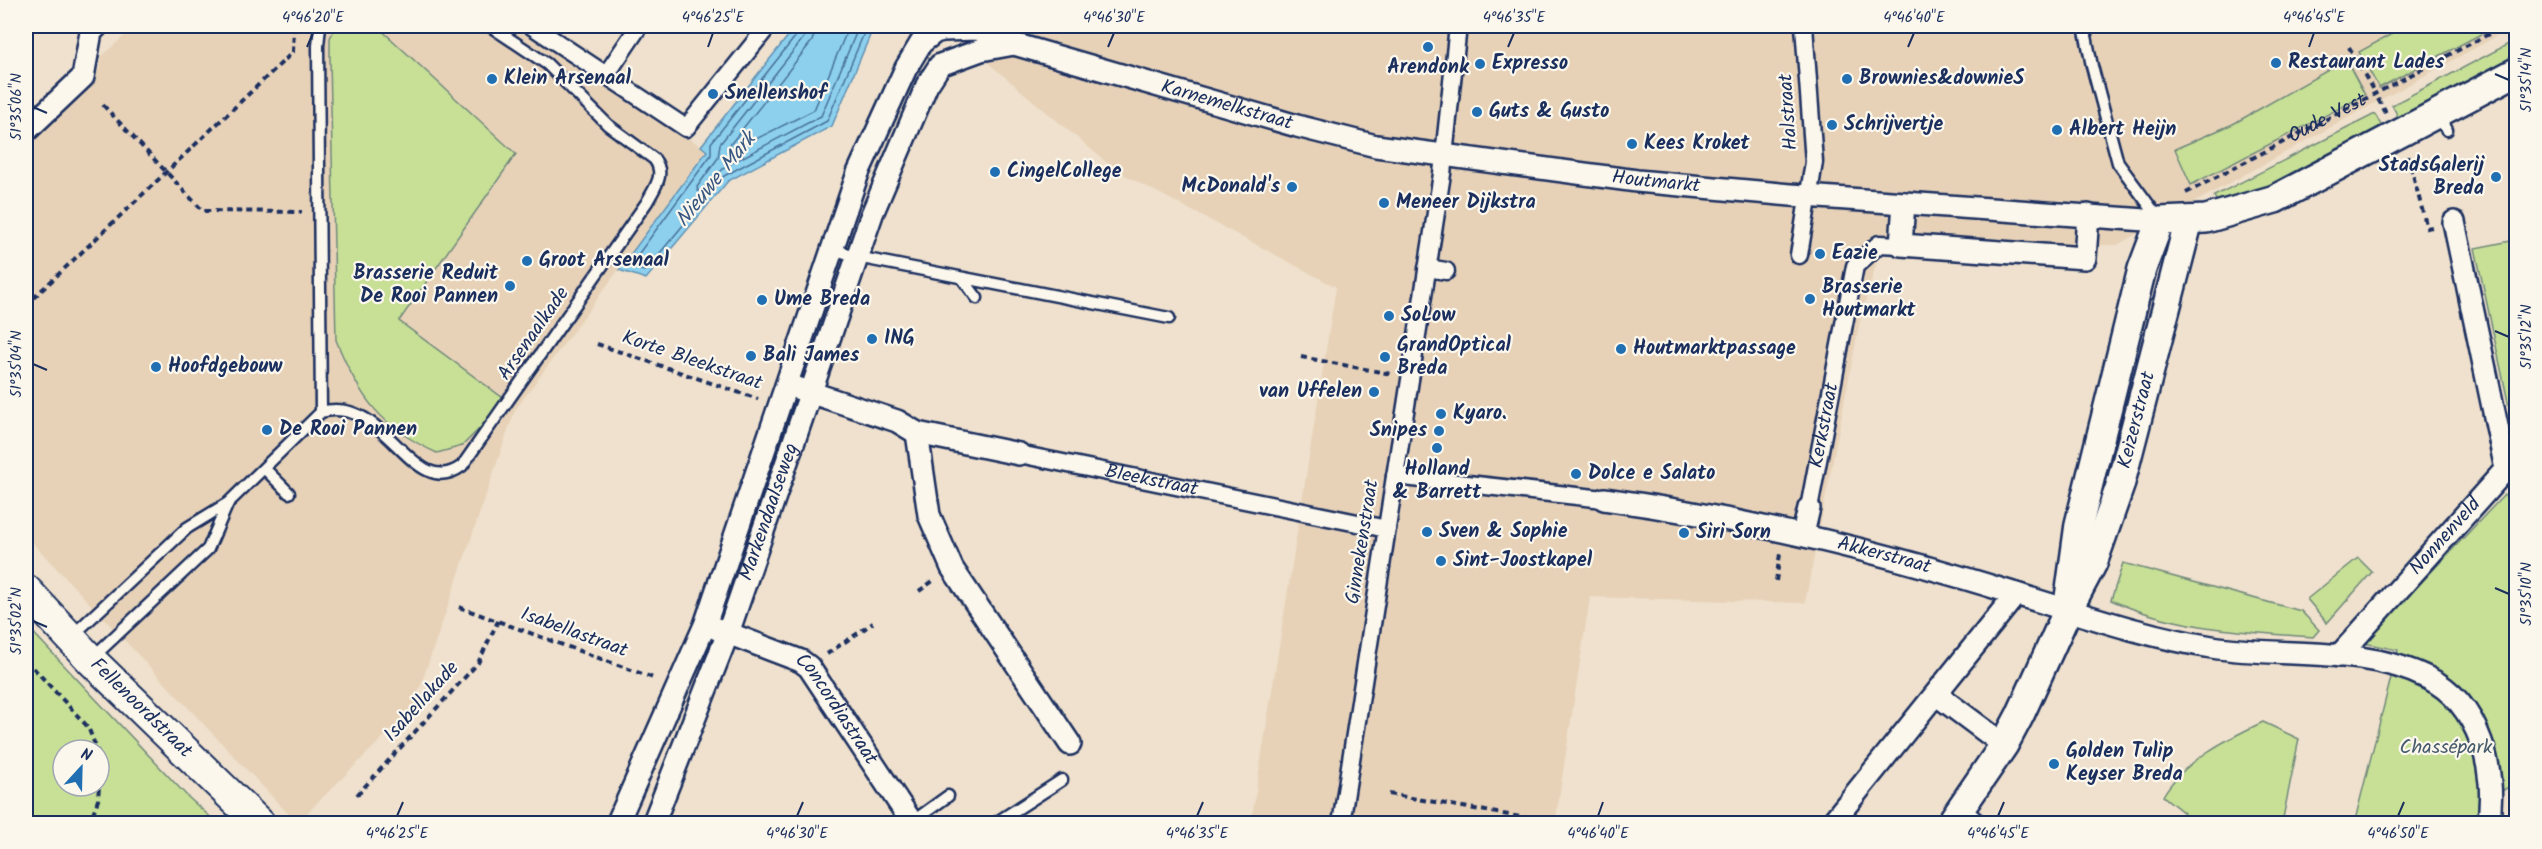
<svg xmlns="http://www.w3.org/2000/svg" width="2542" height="849" viewBox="0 0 2542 849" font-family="Kalam,sans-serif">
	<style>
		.built { fill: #e7d2b8 }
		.green { fill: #c7e096; stroke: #71887a; stroke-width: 1.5; fill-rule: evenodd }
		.water { fill: #8cd0ee; stroke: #5f90b4; stroke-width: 1.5 }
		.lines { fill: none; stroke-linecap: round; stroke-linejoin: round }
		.shore { stroke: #486f98; stroke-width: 1.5 }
		.service-casing { stroke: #1b2f5e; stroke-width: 15 }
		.pedestrian-casing { stroke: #1b2f5e; stroke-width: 21 }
		.minor-casing { stroke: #1b2f5e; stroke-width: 26 }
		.tertiary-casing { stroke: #1b2f5e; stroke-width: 32 }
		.secondary-casing { stroke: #1b2f5e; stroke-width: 34 }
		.path { stroke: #1b2f5e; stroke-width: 4; stroke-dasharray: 6 4.5; stroke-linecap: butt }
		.service { stroke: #fbf7ec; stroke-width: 10 }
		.pedestrian { stroke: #fbf7ec; stroke-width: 16 }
		.minor { stroke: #fbf7ec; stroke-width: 21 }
		.tertiary { stroke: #fbf7ec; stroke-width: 27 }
		.secondary { stroke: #fbf7ec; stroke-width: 30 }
		.ticks { fill: none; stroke: #1b2f5e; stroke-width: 2 }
		.poi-dot { fill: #1f6fb2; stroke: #fbf7ec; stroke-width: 2 }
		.labels { text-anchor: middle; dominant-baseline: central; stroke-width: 4.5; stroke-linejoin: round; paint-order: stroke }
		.poi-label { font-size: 20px; font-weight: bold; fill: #1b2f5e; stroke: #fbf7ec; text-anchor: start }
		.street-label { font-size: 20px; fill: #1b2f5e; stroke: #fbf7ec }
		.park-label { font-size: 20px; fill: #465b6c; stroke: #fbf7ec }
		.water-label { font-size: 21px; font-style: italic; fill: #375782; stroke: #fbf7ec }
		.neatline { fill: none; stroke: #1b2f5e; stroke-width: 2 }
		.ticks-label { font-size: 15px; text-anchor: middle; fill: #1b2f5e }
	</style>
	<rect width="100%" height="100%" fill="#efe1cd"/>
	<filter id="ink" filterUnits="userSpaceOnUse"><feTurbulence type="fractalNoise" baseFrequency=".0167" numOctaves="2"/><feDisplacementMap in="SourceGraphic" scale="12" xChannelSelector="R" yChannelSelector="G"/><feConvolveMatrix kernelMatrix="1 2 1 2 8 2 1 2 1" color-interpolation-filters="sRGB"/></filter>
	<g filter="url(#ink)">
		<!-- built -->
		<path class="built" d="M 135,26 L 517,26 L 707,150 L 515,410 L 413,708 L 297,823 L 26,536 L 26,138 L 99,70 L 102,56 Z
			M 964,26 L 2515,26 L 2117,245 L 1881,247 L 1861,316 L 1805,603 L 1590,597 L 1555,824 L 1251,823 L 1336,287 L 1117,171 L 987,62 Z"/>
		<!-- green -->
		<path class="green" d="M 336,26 L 377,26 L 516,154 L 399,321 L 503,398 L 483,425 L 462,446 L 437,453 C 380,427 359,397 336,340 L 330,60 L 330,38 Z
			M 2406,26 L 2496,26 L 2379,88 L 2359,52 Z
			M 2516,40 L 2516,59 L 2400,120 L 2392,105 Z
			M 2346,60 L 2365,95 L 2191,185 L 2175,149 L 2233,124 Z
			M 2375,114 L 2383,129 L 2276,185 L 2217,202 L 2214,196 Z
			M 2516,240 L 2516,439 L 2475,248 Z
			M 2504,495 L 2516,508 L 2516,782 L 2502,791 L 2495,823 L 2354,824 L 2398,650 L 2364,643 Z
			M 2358,558 L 2372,572 L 2327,623 L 2307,599 Z
			M 2123,563 L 2301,611 L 2319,630 L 2313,637 C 2244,632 2175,629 2111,600 Z
			M 26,625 L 188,797 L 217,823 L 26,823 ZM 63,750 L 99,750 L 99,786 L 63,786 Z
			M 2263,722 L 2299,739 L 2282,823 L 2177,823 L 2184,813 L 2163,796 C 2183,761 2227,739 2263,722 Z"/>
		<!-- water -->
		<path class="water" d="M 796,26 L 874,26 L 832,126 L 728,181 L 646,279 L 619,270 L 707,151 L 701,146 Z"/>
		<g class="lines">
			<!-- shore -->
			<path class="shore" d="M 800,26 L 799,32 L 711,143 L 711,155 L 631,264 L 632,268 L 645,271 L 724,176 L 827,121 L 867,26
				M 808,26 L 805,36 L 720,144 L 718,158 L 697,187 L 698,191 L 701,191 L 726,166 L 821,116 L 859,26
				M 817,26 L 812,41 L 729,146 L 730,152 L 814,110 L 849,26"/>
			<!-- service casing -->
			<g class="service-casing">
				<path id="service" d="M 320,26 L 318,46 L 321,412
					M 2084,26 L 2092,66 L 2118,163 L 2160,220
					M 2436,115 L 2447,130
					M 831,248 L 857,257 L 1169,318
					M 962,278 L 977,298
					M 264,468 L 289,493
					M 71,637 L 187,528 L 228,503 L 321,412 C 387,394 412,503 462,466 L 647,202 C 655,187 666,174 654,159 L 608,125 L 547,64 L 490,26
					M 91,659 L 208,549 L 228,503
					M 912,822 L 948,796
					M 994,824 L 1062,780"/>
			</g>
			<!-- pedestrian casing -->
			<g class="pedestrian-casing">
				<g id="pedestrian">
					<path d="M 532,26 L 606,75 L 639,26"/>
					<path d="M 606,75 L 686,128 L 768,26"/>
					<path d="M 1799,255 L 1814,162 L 1804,26"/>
					<path d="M 1427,268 L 1446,271"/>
					<path id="s2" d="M 1019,454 L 1387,529"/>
					<path d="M 1395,476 L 1604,499"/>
					<path id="s3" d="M 1809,508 L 1855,266 L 1879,244 L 1901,245"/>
					<path d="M 1961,809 L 1979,824"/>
					<path d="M 1341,824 L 1442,174 L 1458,26"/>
				</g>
			</g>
			<!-- minor casing -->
			<g class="minor-casing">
				<g id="minor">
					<path d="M 26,131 L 83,77 L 91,32 L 97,26"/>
					<path d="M 1904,203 L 1901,245 L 2085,258 L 2088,215"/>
					<path d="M 797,388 L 897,421 L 917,433 L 1019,454"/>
					<path d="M 917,433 L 929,515 L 952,568 L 1070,744"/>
					<path id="s4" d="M 1604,499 C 1744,518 1880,551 2016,594 C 2078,613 2147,637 2212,647 C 2282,658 2362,645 2428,678 C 2479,703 2498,772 2488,824"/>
					<path d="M 1803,534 L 1809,508"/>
					<path id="s5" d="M 717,629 L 801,661 L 809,667 L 913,824"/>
					<path id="s6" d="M 2339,656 L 2506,469 L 2454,222"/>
					<path d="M 1937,695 L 2004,745"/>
					<path id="s7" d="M 617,824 L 705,625 L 858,173 L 906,68 L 921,43 L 935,32 L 943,30 L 978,29 L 1014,44 L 1297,126 L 1376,146 L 1637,181 L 1791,195 L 2160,221"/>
					<path id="s8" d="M 653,824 L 728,633 L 872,214 L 927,85 L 940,65 L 981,50 L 1014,44"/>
					<path d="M 1831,824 L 2016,594"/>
				</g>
			</g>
			<!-- tertiary casing -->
			<g class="tertiary-casing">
				<g id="tertiary">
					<path d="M 2067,612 L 2079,524 L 2142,269 L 2160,221 L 2206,219 L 2275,199 L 2516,72"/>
					<path id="s9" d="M 1950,824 L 2004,745 L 2020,715 L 2067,612 L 2093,563 L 2120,486 L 2189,220"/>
				</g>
			</g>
			<!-- secondary casing -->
			<g class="secondary-casing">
				<g id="secondary">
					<path id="s10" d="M 26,590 L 91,660 L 260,824"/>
				</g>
			</g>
			<!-- path -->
			<g class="path">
				<path d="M 2349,47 L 2373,90"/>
				<path d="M 2378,99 L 2386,113"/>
				<path d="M 103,105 L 203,211 L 302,212"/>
				<path d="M 2408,156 L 2427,228 L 2432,227"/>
				<path id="s1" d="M 2186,193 L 2504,26"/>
				<path d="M 26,305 L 293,52 L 294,26"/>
				<path d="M 597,344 L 758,399"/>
				<path d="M 1301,357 L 1391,374"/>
				<path d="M 1776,581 L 1780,554"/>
				<path d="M 919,591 L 933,581"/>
				<path d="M 459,607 L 656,679"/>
				<path d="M 827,654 L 873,623"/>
				<path d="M 26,660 L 88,727 L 97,750"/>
				<path d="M 99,758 L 99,785"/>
				<path d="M 1389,794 L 1560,824"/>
				<path d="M 357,795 L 478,663 L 498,621"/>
				<path d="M 89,824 L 98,800 L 99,786"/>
			</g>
			<!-- service -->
			<use href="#service" class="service"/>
			<!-- pedestrian -->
			<use href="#pedestrian" class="pedestrian"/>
			<!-- minor -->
			<use href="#minor" class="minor"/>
			<!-- tertiary -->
			<use href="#tertiary" class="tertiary"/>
			<!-- secondary -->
			<use href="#secondary" class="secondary"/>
		</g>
	</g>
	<!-- ticks -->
	<path class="ticks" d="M 307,47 L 313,33M 708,47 L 713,33M 1108,47 L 1114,33M 1508,47 L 1514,33M 1908,47 L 1914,33M 2309,47 L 2314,33M 2495,74 L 2509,80M 33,107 L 47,113M 2495,331 L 2509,337M 33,364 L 47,370M 2495,588 L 2509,594M 33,621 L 47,627M 397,816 L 403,802M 797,816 L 803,802M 1197,816 L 1203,802M 1598,816 L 1603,802M 1998,816 L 2004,802M 2398,816 L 2404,802"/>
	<!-- markers -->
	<g class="poi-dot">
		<circle cx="1428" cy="47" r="6"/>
		<circle cx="2276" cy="63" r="6"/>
		<circle cx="1480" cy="64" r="6"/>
		<circle cx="492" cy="79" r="6"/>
		<circle cx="1847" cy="79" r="6"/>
		<circle cx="713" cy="94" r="6"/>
		<circle cx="1477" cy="112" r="6"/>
		<circle cx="1832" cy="125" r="6"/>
		<circle cx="2057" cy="130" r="6"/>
		<circle cx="1632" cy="144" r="6"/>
		<circle cx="995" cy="172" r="6"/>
		<circle cx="2496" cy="177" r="6"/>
		<circle cx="1292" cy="187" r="6"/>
		<circle cx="1384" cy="203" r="6"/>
		<circle cx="1820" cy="254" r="6"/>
		<circle cx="527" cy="261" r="6"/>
		<circle cx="510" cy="286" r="6"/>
		<circle cx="1810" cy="299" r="6"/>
		<circle cx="762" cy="300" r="6"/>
		<circle cx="1389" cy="316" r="6"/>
		<circle cx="872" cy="339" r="6"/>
		<circle cx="1621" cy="349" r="6"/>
		<circle cx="751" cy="356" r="6"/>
		<circle cx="1385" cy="357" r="6"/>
		<circle cx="156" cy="367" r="6"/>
		<circle cx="1374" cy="392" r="6"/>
		<circle cx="1441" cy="414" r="6"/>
		<circle cx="267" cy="430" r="6"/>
		<circle cx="1439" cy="431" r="6"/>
		<circle cx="1437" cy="448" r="6"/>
		<circle cx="1576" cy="474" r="6"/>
		<circle cx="1427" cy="532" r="6"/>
		<circle cx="1684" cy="533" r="6"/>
		<circle cx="1441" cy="561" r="6"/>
		<circle cx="2054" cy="764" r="6"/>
	</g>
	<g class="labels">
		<!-- poi labels -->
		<g class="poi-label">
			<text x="2288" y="63">Restaurant Lades</text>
			<text x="1492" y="64">Expresso</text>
			<text x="1428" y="68" text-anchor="middle">Arendonk</text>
			<text x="504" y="79">Klein Arsenaal</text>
			<text x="1859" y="79">Brownies&amp;downieS</text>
			<text x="725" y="94">Snellenshof</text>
			<text x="1489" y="112">Guts &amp; Gusto</text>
			<text x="1844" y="125">Schrijvertje</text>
			<text x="2069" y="130">Albert Heijn</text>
			<text x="1644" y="144">Kees Kroket</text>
			<text x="2484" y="166" text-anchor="end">StadsGalerij<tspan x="2484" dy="23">Breda</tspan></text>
			<text x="1007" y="172">CingelCollege</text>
			<text x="1280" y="187" text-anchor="end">McDonald's</text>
			<text x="1396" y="203">Meneer Dijkstra</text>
			<text x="1832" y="254">Eazie</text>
			<text x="539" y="261">Groot Arsenaal</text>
			<text x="498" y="274" text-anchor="end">Brasserie Reduit<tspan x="498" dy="23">De Rooi Pannen</tspan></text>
			<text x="1822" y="288">Brasserie<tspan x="1822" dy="23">Houtmarkt</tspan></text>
			<text x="774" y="300">Ume Breda</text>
			<text x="1401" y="316">SoLow</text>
			<text x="884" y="339">ING</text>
			<text x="1397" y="346">GrandOptical<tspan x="1397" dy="23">Breda</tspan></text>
			<text x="1633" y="349">Houtmarktpassage</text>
			<text x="763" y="356">Bali James</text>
			<text x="168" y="367">Hoofdgebouw</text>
			<text x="1362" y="392" text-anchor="end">van Uffelen</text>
			<text x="1453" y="414">Kyaro.</text>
			<text x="279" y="430">De Rooi Pannen</text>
			<text x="1427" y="431" text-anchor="end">Snipes</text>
			<text x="1437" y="470" text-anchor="middle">Holland<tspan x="1437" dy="23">&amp; Barrett</tspan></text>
			<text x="1588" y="474">Dolce e Salato</text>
			<text x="1439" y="532">Sven &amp; Sophie</text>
			<text x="1696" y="533">Siri Sorn</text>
			<text x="1453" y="561">Sint-Joostkapel</text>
			<text x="2066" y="752">Golden Tulip<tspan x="2066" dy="23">Keyser Breda</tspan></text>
		</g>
		<!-- street labels -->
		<g class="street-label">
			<text stroke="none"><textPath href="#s7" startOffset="1161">Karnemelkstraat</textPath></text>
			<text transform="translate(1789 112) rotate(-94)">Halstraat</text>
			<text stroke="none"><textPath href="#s1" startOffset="160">Oude Vest</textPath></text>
			<text stroke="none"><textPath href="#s7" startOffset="1598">Houtmarkt</textPath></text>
			<text transform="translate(534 334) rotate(-55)">Arsenaalkade</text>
			<text transform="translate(692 361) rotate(19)">Korte Bleekstraat</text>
			<text stroke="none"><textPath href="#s9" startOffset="448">Keizerstraat</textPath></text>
			<text stroke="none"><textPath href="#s3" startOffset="84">Kerkstraat</textPath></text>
			<text stroke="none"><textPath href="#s2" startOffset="135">Bleekstraat</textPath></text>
			<text stroke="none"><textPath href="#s8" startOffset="333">Markendaalseweg</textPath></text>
			<text stroke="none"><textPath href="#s6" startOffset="160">Nonnenveld</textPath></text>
			<text transform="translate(1363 542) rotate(-81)">Ginnekenstraat</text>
			<text stroke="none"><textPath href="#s4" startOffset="286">Akkerstraat</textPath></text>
			<text transform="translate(574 633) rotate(20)">Isabellastraat</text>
			<text transform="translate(422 702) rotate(-48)">Isabellakade</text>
			<text stroke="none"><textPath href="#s10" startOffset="165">Fellenoordstraat</textPath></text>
			<text stroke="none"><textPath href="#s5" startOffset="150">Concordiastraat</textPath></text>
		</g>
		<!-- park labels -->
		<g class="park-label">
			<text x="2446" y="748">Chassépark</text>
		</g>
		<!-- water labels -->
		<g class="water-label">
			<text transform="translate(716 180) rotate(-51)">Nieuwe Mark</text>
		</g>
	</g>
	<!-- margin -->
	<rect width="2542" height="849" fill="none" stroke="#fbf7ec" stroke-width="66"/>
	<!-- north arrow -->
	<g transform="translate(81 768) rotate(22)"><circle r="28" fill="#fbf7ec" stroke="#a1a7b3" stroke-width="1.5"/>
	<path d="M0-4.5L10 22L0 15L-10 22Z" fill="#1f6fb2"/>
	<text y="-9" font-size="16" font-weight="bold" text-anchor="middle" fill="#1b2f5e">N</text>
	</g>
	<rect x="33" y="33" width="2476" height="783" class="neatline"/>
	<g class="ticks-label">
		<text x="313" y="22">4°46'20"E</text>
		<text x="713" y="22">4°46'25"E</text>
		<text x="1114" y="22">4°46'30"E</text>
		<text x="1514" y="22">4°46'35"E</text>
		<text x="1914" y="22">4°46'40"E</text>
		<text x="2314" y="22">4°46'45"E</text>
		<text transform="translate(2526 80) rotate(-90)" y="5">51°35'14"N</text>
		<text transform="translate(16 107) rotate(-90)" y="5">51°35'06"N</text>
		<text transform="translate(2526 337) rotate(-90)" y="5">51°35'12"N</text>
		<text transform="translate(16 364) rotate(-90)" y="5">51°35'04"N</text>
		<text transform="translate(2526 594) rotate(-90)" y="5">51°35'10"N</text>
		<text transform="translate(16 621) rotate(-90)" y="5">51°35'02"N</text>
		<text x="397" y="838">4°46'25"E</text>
		<text x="797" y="838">4°46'30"E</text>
		<text x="1197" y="838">4°46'35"E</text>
		<text x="1598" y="838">4°46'40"E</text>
		<text x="1998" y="838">4°46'45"E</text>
		<text x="2398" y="838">4°46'50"E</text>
	</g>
</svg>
